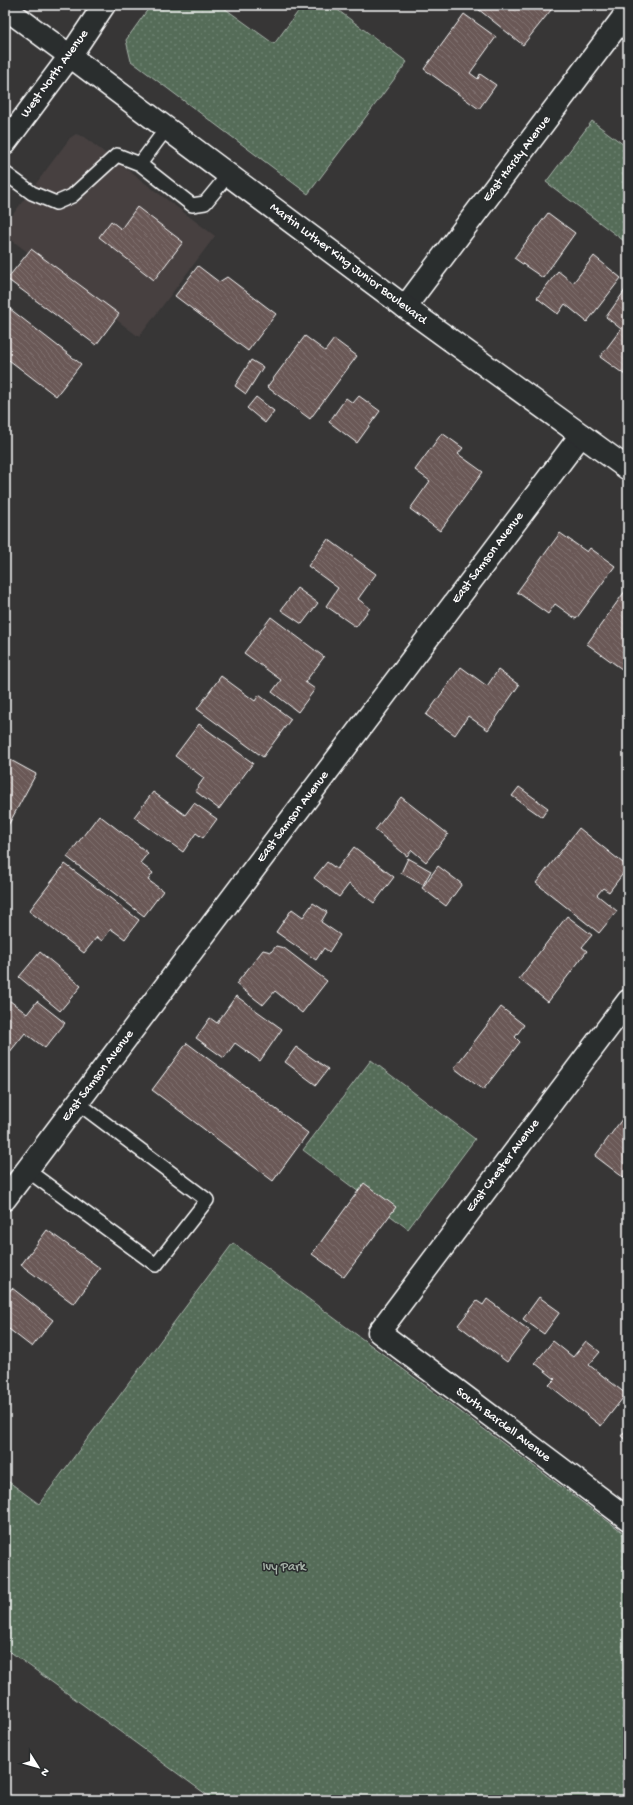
<svg xmlns="http://www.w3.org/2000/svg" width="633" height="1805" viewBox="0 0 633 1805" font-family="'Gochi Hand',sans-serif">
	<style>
		.built { fill: #464040 }
		.green { fill: url(#green-dots); stroke: #aab6ac }
		.building { fill: url(#building-back-hatch); stroke: #fff }
		.lines { fill: none; stroke-linecap: round; stroke-linejoin: round }
		.lane-casing { stroke: #fff; stroke-width: 16 }
		.street-casing { stroke: #fff; stroke-width: 25 }
		.secondary-casing { stroke: #fff; stroke-width: 25 }
		.lane { stroke: #2a2d2e; stroke-width: 13 }
		.street { stroke: #2a2d2e; stroke-width: 22 }
		.secondary { stroke: #2a2d2e; stroke-width: 22 }
		.labels { text-anchor: middle; dominant-baseline: central; stroke-width: 3; stroke-linejoin: round; paint-order: stroke }
		.street-label { font-size: 13px; fill: #fff; stroke: #2a2d2e }
		.park-label { font-size: 13px; fill: #aab6ac; stroke: #2a2d2e }
	</style>
	<defs>
		<pattern id="green-dots" width="8" height="8" patternUnits="userSpaceOnUse"><rect width="8" height="8" fill="#546c59"/><path d="M2 2h.1M6 6h.1" fill="none" stroke="#6e8272" stroke-width="1.8" stroke-linecap="round"/></pattern>
		<pattern id="building-back-hatch" width="6" height="6" patternUnits="userSpaceOnUse"><rect width="6" height="6" fill="#6a5856"/><path d="M-1 5l2 2M0 0l6 6M5-1l2 2" fill="none" stroke="#80716f"/></pattern>
	</defs>
	<rect width="100%" height="100%" fill="#373636"/>
	<filter id="ink" filterUnits="userSpaceOnUse"><feTurbulence type="fractalNoise" baseFrequency=".025" numOctaves="2"/><feDisplacementMap in="SourceGraphic" scale="8" xChannelSelector="R" yChannelSelector="G"/><feConvolveMatrix kernelMatrix="1 2 1 2 8 2 1 2 1" color-interpolation-filters="sRGB"/></filter>
	<g filter="url(#ink)">
		<!-- built -->
		<path class="built" d="M 76,134 L 84,137 L 215,236 L 139,337 L 5,235 L 5,225 L 70,138 Z"/>
		<!-- green -->
		<path class="green" d="M 151,5 L 220,5 L 274,44 L 303,5 L 331,5 L 407,62 L 308,194 L 131,61 L 126,40 Z
			M 592,121 L 628,148 L 628,244 L 546,182 Z
			M 371,1060 L 475,1139 L 408,1229 L 303,1150 Z
			M 233,1243 L 628,1536 L 628,1800 L 214,1800 L 5,1648 L 5,1479 L 39,1504 Z"/>
		<!-- building -->
		<path class="building" d="M 473,5 L 555,5 L 523,45 Z
			M 464,14 L 496,37 L 470,73 L 478,79 L 480,74 L 496,85 L 479,109 L 424,69 Z
			M 137,207 L 183,242 L 154,280 L 99,237 L 111,221 L 121,229 Z
			M 548,213 L 575,233 L 543,278 L 514,258 Z
			M 31,249 L 119,314 L 96,345 L 7,279 Z
			M 594,256 L 621,278 L 587,322 L 565,304 L 558,314 L 537,298 L 558,271 L 573,283 Z
			M 198,266 L 219,282 L 227,277 L 276,314 L 248,351 L 175,296 Z
			M 628,286 L 628,377 L 600,357 L 621,329 L 606,317 Z
			M 5,305 L 81,364 L 56,396 L 5,357 Z
			M 305,336 L 325,351 L 334,339 L 357,356 L 310,419 L 267,387 Z
			M 251,360 L 263,367 L 246,394 L 235,386 Z
			M 359,396 L 380,411 L 357,443 L 329,422 L 346,398 L 353,403 Z
			M 256,397 L 274,411 L 265,423 L 247,408 Z
			M 442,433 L 463,448 L 458,454 L 483,472 L 440,531 L 410,509 L 430,481 L 415,470 Z
			M 560,533 L 587,552 L 590,548 L 615,566 L 576,619 L 555,604 L 548,614 L 517,592 Z
			M 328,539 L 376,574 L 358,599 L 370,608 L 356,627 L 326,606 L 338,588 L 308,566 Z
			M 628,587 L 628,670 L 626,672 L 587,644 Z
			M 297,588 L 318,603 L 302,624 L 281,610 Z
			M 271,617 L 324,657 L 305,682 L 315,689 L 298,712 L 272,692 L 281,680 L 244,653 Z
			M 461,667 L 487,686 L 498,670 L 519,685 L 488,730 L 468,716 L 455,735 L 426,715 Z
			M 221,676 L 255,701 L 259,695 L 291,719 L 263,757 L 197,709 Z
			M 199,724 L 253,763 L 219,809 L 195,791 L 204,778 L 175,756 Z
			M 5,757 L 36,774 L 5,831 Z
			M 519,787 L 548,808 L 542,817 L 512,796 Z
			M 153,792 L 185,815 L 194,803 L 217,819 L 203,838 L 196,833 L 183,852 L 134,817 Z
			M 401,797 L 448,834 L 426,862 L 412,850 L 407,856 L 375,830 Z
			M 99,815 L 148,853 L 140,863 L 153,873 L 148,880 L 163,891 L 144,916 L 67,857 Z
			M 579,828 L 628,867 L 609,892 L 603,888 L 597,895 L 617,911 L 599,933 L 536,883 Z
			M 354,847 L 394,877 L 374,903 L 349,884 L 339,897 L 314,878 L 327,862 L 337,869 Z
			M 408,858 L 431,871 L 423,885 L 401,873 Z
			M 65,864 L 139,920 L 125,939 L 111,929 L 102,941 L 97,937 L 84,953 L 29,911 Z
			M 438,866 L 462,884 L 446,906 L 422,888 Z
			M 313,903 L 327,912 L 321,922 L 340,935 L 329,952 L 324,948 L 316,960 L 276,932 L 292,909 L 303,917 Z
			M 567,916 L 592,935 L 582,947 L 587,951 L 548,1002 L 519,979 Z
			M 276,946 L 284,948 L 327,981 L 302,1013 L 275,991 L 263,1005 L 236,984 L 263,950 L 271,952 Z
			M 40,952 L 81,986 L 60,1011 L 19,977 Z
			M 236,996 L 282,1029 L 260,1061 L 235,1043 L 224,1058 L 196,1038 L 210,1018 L 217,1023 Z
			M 5,997 L 27,1014 L 37,1001 L 65,1023 L 45,1048 L 25,1033 L 9,1053 L 5,1051 Z
			M 501,1007 L 524,1025 L 515,1037 L 520,1042 L 483,1090 L 454,1068 Z
			M 187,1043 L 308,1133 L 273,1181 L 152,1090 Z
			M 296,1047 L 328,1069 L 316,1085 L 285,1062 Z
			M 628,1111 L 628,1181 L 595,1156 Z
			M 364,1183 L 396,1207 L 344,1277 L 312,1254 Z
			M 47,1230 L 100,1268 L 74,1304 L 21,1265 Z
			M 12,1288 L 53,1320 L 32,1347 L 5,1326 L 5,1297 Z
			M 539,1297 L 560,1312 L 544,1334 L 523,1319 Z
			M 487,1299 L 530,1331 L 507,1362 L 458,1325 L 477,1301 L 483,1305 Z
			M 553,1341 L 573,1357 L 586,1341 L 600,1352 L 589,1365 L 626,1394 L 601,1426 L 549,1385 L 555,1379 L 535,1363 Z
			M 628,1427 L 628,1442 L 621,1436 Z"/>
		<g class="lines">
			<!-- lane casing -->
			<g class="lane-casing">
				<path id="lane" d="M 140,164 L 192,205 L 205,203 L 228,175
					M 5,173 L 32,193 L 56,203 L 72,196 L 117,155 L 140,164 L 166,129
					M 27,1170 L 156,1265 L 207,1200 L 78,1103"/>
			</g>
			<!-- street casing -->
			<g class="street-casing">
				<path id="street" d="M 5,8 L 70,56
					M 405,307 L 628,11
					M 628,1001 L 379,1332 L 628,1519
					M 5,1199 L 581,435"/>
			</g>
			<!-- secondary casing -->
			<g class="secondary-casing">
				<path id="secondary" d="M 70,56 L 405,307 L 628,469
					M 5,143 L 70,56 L 104,5"/>
			</g>
			<!-- lane -->
			<use href="#lane" class="lane"/>
			<!-- street -->
			<use href="#street" class="street"/>
			<!-- secondary -->
			<use href="#secondary" class="secondary"/>
		</g>
	</g>
	<g class="labels">
		<!-- street labels -->
		<g class="street-label">
			<text transform="translate(55 74) rotate(-54)">West North Avenue</text>
			<text transform="translate(517 159) rotate(-53)">East Hardy Avenue</text>
			<text transform="translate(348 264) rotate(37)">Martin Luther King Junior Boulevard</text>
			<text transform="translate(488 558) rotate(-53)">East Samson Avenue</text>
			<text transform="translate(293 817) rotate(-53)">East Samson Avenue</text>
			<text transform="translate(98 1076) rotate(-53)">East Samson Avenue</text>
			<text transform="translate(503 1166) rotate(-53)">East Chester Avenue</text>
			<text transform="translate(503 1425) rotate(37)">South Bardell Avenue</text>
		</g>
		<!-- park labels -->
		<g class="park-label">
			<text x="284" y="1567">Ivy Park</text>
		</g>
	</g>
	<!-- margin -->
	<rect width="633" height="1805" fill="none" stroke="#2a2d2e" stroke-width="20"/>
	<rect x="10" y="10" width="613" height="1785" fill="none" stroke="#fff" stroke-width="1.5" filter="url(#ink)"/>
	<!-- north arrow -->
	<g transform="translate(38 1767) rotate(127)" stroke="#2a2d2e" stroke-width="3" paint-order="stroke">
	<path d="M0-3L7 15L0 10L-7 15Z" fill="#ffffff"/>
	<text y="-6" font-size="11" font-weight="bold" text-anchor="middle" fill="#ffffff">N</text>
	</g>
</svg>
